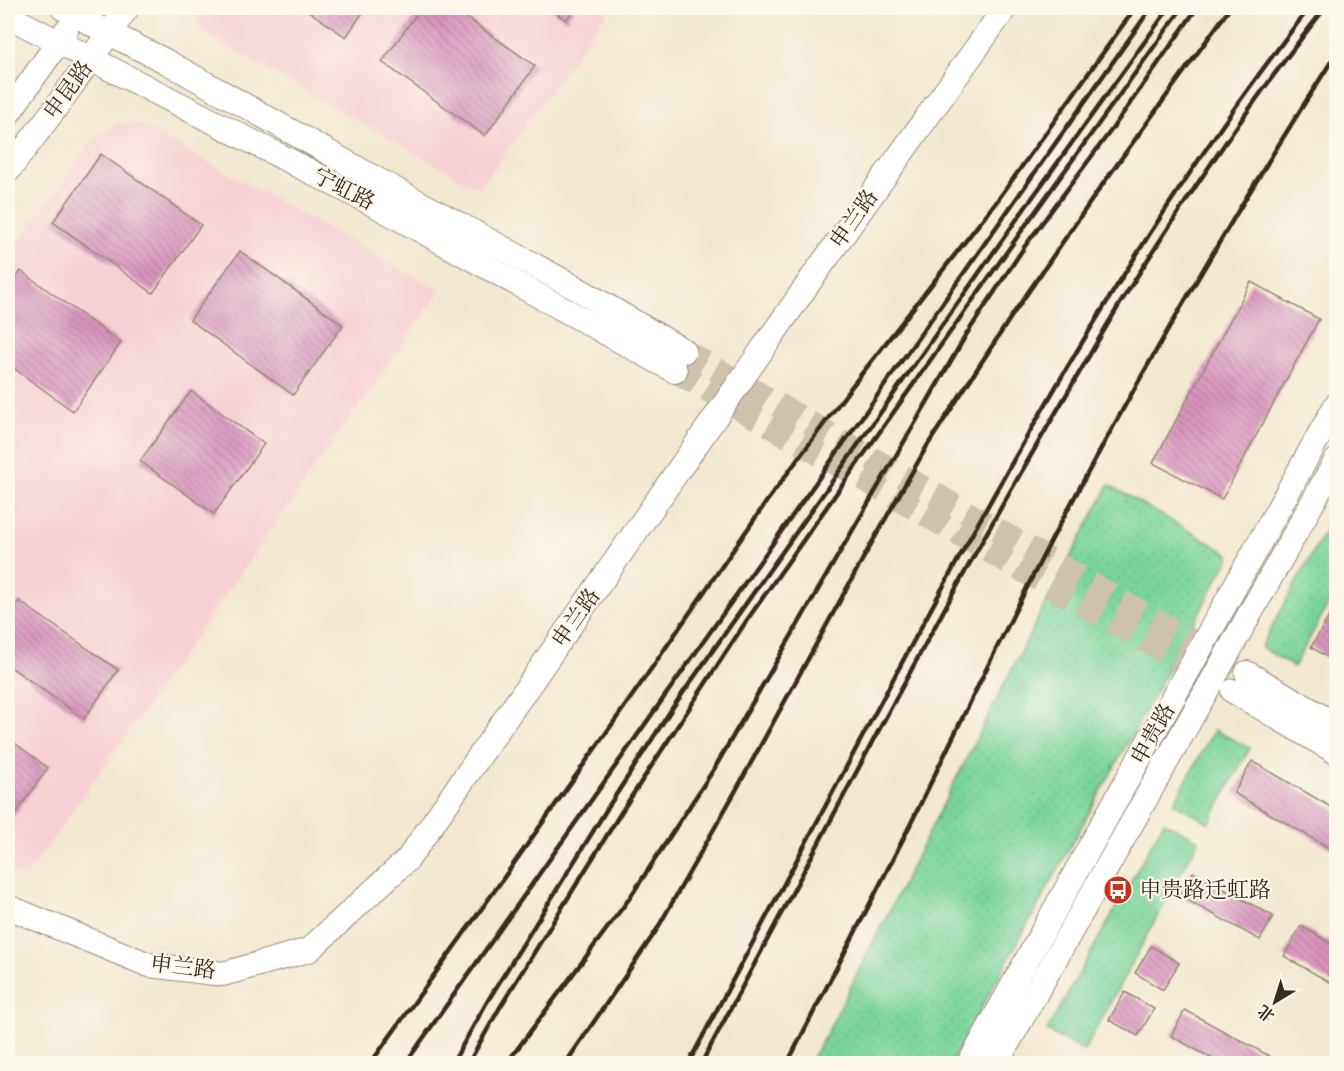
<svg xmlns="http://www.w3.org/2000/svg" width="1344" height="1071" viewBox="0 0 1344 1071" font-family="'IM FELL Double Pica','Noto Serif SC',serif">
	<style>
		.built { fill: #f7cfd4 }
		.grass { fill: url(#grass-dots); stroke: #5a7f5c; stroke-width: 1.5 }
		.building { fill: url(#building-back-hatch) }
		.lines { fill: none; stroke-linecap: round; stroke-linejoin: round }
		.secondary-tunnel { stroke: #cdc2ac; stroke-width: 24; stroke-dasharray: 24 12; stroke-linecap: butt }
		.secondary-casing { stroke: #968976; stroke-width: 26 }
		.secondary { stroke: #fff; stroke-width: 24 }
		.rail { stroke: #3b2a1e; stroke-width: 4.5 }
		.labels { text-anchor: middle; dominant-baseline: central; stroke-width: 4.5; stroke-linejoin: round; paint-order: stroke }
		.street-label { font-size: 22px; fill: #3b2a1e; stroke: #fbf7ec }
		.poi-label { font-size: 22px; fill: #3b2a1e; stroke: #fbf7ec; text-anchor: start }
	</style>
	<defs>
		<pattern id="grass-dots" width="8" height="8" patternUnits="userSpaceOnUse" patternTransform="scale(1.5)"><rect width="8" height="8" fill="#79d49b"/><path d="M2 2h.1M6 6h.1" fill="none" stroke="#6ab685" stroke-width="1.8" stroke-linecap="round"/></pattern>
		<pattern id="building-back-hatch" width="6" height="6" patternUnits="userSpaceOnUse" patternTransform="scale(1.5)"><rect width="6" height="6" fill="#d994bd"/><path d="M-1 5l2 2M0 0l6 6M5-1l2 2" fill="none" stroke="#b17999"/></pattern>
	</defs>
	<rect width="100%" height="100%" fill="#fbf7ec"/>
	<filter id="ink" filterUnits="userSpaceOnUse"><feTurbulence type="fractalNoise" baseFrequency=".0167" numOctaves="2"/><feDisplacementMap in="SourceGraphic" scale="12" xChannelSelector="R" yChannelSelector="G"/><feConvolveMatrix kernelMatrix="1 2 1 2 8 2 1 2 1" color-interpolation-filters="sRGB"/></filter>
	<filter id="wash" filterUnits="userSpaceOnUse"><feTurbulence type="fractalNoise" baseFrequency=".008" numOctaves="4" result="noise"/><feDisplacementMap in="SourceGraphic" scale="24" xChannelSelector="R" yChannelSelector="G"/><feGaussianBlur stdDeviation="1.35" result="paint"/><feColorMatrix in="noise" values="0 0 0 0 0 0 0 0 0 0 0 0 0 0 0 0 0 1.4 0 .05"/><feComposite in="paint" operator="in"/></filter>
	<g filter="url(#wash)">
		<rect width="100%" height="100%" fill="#f2e8cf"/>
		<!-- built -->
		<path class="built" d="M 192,8 L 610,8 L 479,189 L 201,32 Z
			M 139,124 L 440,291 L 25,878 L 8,869 L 8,258 L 93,140 L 116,125 Z"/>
		<!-- grass -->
		<path class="grass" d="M 1109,485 L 1231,555 L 951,1063 L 809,1063 L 827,1033 L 1038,618 Z
			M 1336,510 L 1336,590 L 1294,667 L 1261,647 Z
			M 1214,730 L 1250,748 L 1209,823 L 1174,803 Z
			M 1164,822 L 1199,840 L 1084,1051 L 1047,1031 Z"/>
		<g id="blocks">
			<!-- building -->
			<path class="building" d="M 304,8 L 366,8 L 346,37 Z
				M 421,8 L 453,8 L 535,66 L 485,136 L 382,62 Z
				M 548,8 L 575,8 L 566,20 Z
				M 101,154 L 201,225 L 153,293 L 53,222 Z
				M 240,251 L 343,325 L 293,395 L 190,320 Z
				M 21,271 L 121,343 L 73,411 L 8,364 L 8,290 Z
				M 1251,282 L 1319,319 L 1222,499 L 1153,463 Z
				M 191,391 L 264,444 L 214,514 L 140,461 Z
				M 19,601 L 118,670 L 84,719 L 8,665 L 8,617 Z
				M 1336,605 L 1336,663 L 1311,647 Z
				M 8,738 L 48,768 L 8,824 Z
				M 1252,761 L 1336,810 L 1336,852 L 1234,793 Z
				M 1193,872 L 1273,916 L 1260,940 L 1180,896 Z
				M 1301,926 L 1336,946 L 1336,986 L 1284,956 Z
				M 1151,946 L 1179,963 L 1163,990 L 1135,973 Z
				M 1125,992 L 1154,1009 L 1138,1036 L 1109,1020 Z
				M 1185,1010 L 1284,1064 L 1222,1064 L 1171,1036 Z"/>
		</g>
	</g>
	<g filter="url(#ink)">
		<use href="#blocks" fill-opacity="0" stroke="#968976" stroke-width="1.5"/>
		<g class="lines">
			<!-- secondary-tunnel -->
			<path class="secondary-tunnel" d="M 684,351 L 1247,673
				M 675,371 L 1209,677"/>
			<!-- secondary casing -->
			<g class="secondary-casing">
				<path id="secondary" d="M 63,8 L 109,33 L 167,62 L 385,184 L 574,287 L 684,351
					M 8,16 L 375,205 L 675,371
					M 8,114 L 66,31
					M 8,171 L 57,106 L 127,8
					M 1247,673 L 1336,725
					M 1233,691 L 1336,752
					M 8,907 L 149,965 L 223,974 L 309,950 L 408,859 L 810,281 L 1005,8
					M 969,1064 L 1336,405
					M 996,1064 L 1336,461"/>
			</g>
			<!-- secondary -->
			<use href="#secondary" class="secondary"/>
			<!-- rail -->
			<path class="rail" d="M 370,1064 L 493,893 L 642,682 L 767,501 L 849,390 L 1000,197 L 1135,8
				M 405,1064 L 1151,8
				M 452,1064 L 487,1002 L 610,804 L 673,707 L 1017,219 L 1169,8
				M 468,1064 L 499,1009 L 622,811 L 747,620 L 1025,226 L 1182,8
				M 506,1064 L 629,899 L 714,769 L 966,335 L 1025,246 L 1112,129 L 1197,8
				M 565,1064 L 656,931 L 735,792 L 870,546 L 927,446 L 1011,317 L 1100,188 L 1230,8
				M 688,1064 C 756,937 823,810 891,683 C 1016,450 1146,217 1309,8
				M 701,1064 C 821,841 936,615 1065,397 C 1084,365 1102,333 1121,302 C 1184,201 1251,101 1325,8
				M 787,1064 C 829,981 873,900 914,817 C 963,718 1009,619 1061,522 C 1147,362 1238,206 1336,54"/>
		</g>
	</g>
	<!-- icons -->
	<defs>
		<g id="bus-disc" transform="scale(1.5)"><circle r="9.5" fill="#c8321e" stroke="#fbf7ec"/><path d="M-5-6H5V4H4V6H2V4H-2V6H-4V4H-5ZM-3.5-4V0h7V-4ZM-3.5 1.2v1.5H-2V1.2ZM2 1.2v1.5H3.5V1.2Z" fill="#fff"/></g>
	</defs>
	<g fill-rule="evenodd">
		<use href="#bus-disc" x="1118" y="890"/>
	</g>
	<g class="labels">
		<!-- street labels -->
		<g class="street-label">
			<text transform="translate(68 90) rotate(-54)">申昆路</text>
			<text transform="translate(344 189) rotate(27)">宁虹路</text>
			<text transform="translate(854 219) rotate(-55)">申兰路</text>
			<text transform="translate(576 618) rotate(-55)">申兰路</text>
			<text transform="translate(1153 734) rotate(-61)">申贵路</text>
			<text transform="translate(183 967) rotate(7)">申兰路</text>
		</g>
		<!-- poi labels -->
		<g class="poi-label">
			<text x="1139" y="890">申贵路迁虹路</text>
		</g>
	</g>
	<!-- margin -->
	<rect width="1344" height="1071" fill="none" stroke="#fbf7ec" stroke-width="30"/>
	<!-- north arrow -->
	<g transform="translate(1275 1002) rotate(218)" stroke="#fbf7ec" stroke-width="4.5" paint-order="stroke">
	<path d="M0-4.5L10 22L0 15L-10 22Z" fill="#3b2a1e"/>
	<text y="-9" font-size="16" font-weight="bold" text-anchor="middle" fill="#3b2a1e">北</text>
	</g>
</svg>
